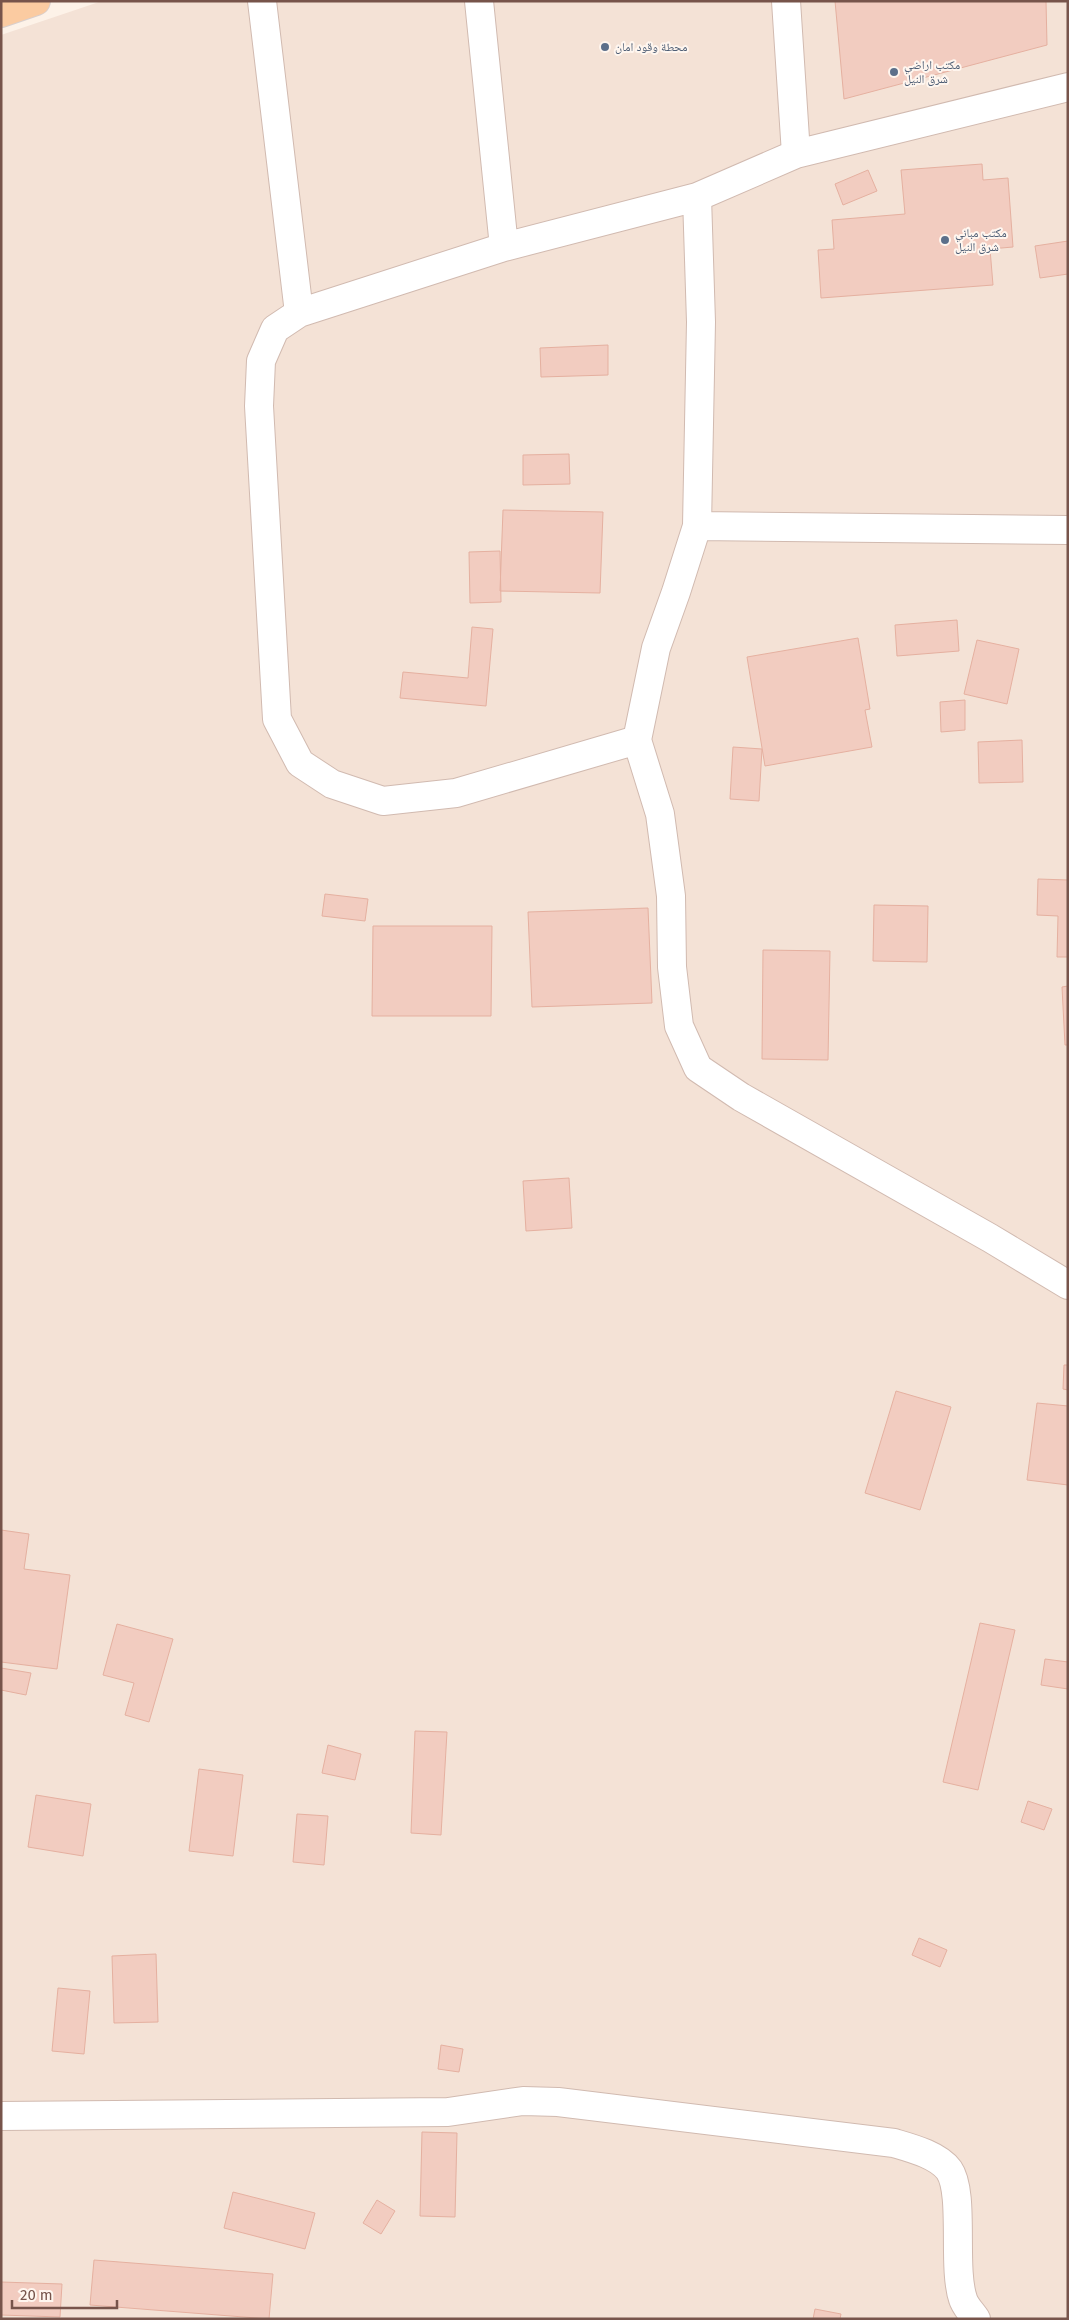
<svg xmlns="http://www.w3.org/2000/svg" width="1069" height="2320" viewBox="0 0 1069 2320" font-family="'Fira Sans','Noto Naskh Arabic',sans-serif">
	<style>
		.residential { fill: #f4e2d6 }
		.building { fill: #f2ccc0; stroke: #e5b0a0 }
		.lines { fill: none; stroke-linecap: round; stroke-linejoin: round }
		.minor-casing { stroke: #d1bab0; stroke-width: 30 }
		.major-casing { stroke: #d9cfcd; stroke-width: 30 }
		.minor { stroke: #fff; stroke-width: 28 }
		.major { stroke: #fbcba1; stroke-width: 28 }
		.service-dot { fill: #5c6f8a; stroke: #fff6ef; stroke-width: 2 }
		.labels { text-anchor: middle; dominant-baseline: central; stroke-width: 4; stroke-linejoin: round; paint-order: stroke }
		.service-label { font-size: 12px; fill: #4e5e75; stroke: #fff6ef; text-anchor: start }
	</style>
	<rect width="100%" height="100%" fill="#fdf2e8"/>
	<!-- residential -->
	<path class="residential" d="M 102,1 L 1068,1 L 1068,2319 L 1,2319 L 1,35 Z"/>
	<!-- building -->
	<path class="building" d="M 835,1 L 1046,1 L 1047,45 L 844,99 Z
		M 982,164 L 983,180 L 1008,178 L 1013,247 L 990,249 L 993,285 L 821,298 L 818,250 L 834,249 L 832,220 L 905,214 L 901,170 Z
		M 868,170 L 877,191 L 843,205 L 835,184 Z
		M 1068,241 L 1068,274 L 1040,278 L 1035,246 Z
		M 608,345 L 608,375 L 541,377 L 540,348 Z
		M 569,454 L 570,484 L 523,485 L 523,455 Z
		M 503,510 L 603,512 L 600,593 L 500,591 Z
		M 500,551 L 501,602 L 470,603 L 469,552 Z
		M 957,620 L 959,651 L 897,656 L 895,625 Z
		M 472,627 L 493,629 L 486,706 L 400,698 L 403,672 L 468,678 Z
		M 858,638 L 870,709 L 865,710 L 872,747 L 765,766 L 747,657 Z
		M 977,640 L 1019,649 L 1007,704 L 964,694 Z
		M 965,700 L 965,730 L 941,732 L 940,702 Z
		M 1022,740 L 1023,782 L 979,783 L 978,742 Z
		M 733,747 L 762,749 L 759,801 L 730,799 Z
		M 1038,879 L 1068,880 L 1068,957 L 1057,957 L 1058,916 L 1037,915 Z
		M 325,894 L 368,899 L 365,921 L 322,916 Z
		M 874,905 L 928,906 L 927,962 L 873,961 Z
		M 648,908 L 652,1003 L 532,1007 L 528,912 Z
		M 373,926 L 492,926 L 491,1016 L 372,1016 Z
		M 763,950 L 830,951 L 828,1060 L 762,1059 Z
		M 1068,986 L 1068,1045 L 1065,1045 L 1062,987 Z
		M 569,1178 L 572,1228 L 526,1231 L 523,1181 Z
		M 1064,1365 L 1068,1365 L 1068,1390 L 1063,1389 Z
		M 896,1391 L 951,1407 L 920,1510 L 865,1493 Z
		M 1037,1403 L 1068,1406 L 1068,1485 L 1027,1480 Z
		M 1,1530 L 29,1534 L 24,1569 L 70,1575 L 57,1669 L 1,1662 Z
		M 980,1623 L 1015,1630 L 978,1790 L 943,1782 Z
		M 117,1624 L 173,1639 L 149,1722 L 125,1715 L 134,1683 L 103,1675 Z
		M 1045,1659 L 1068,1662 L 1068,1689 L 1041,1685 Z
		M 1,1668 L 31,1673 L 26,1695 L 1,1690 Z
		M 415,1731 L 447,1732 L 441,1835 L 411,1833 Z
		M 328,1745 L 361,1754 L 355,1780 L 322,1773 Z
		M 199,1769 L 243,1775 L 233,1856 L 189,1851 Z
		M 36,1795 L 91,1804 L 83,1856 L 28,1847 Z
		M 1028,1801 L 1052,1809 L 1044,1830 L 1021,1822 Z
		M 297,1814 L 328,1816 L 324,1865 L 293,1862 Z
		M 919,1938 L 947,1950 L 940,1967 L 912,1955 Z
		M 156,1954 L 158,2022 L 114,2023 L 112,1956 Z
		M 58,1988 L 90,1991 L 84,2054 L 52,2051 Z
		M 441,2045 L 463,2049 L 459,2072 L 438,2069 Z
		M 422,2132 L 457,2133 L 455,2217 L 420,2216 Z
		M 233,2192 L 315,2213 L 305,2249 L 224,2228 Z
		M 377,2200 L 395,2211 L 381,2234 L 363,2223 Z
		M 94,2260 L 273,2274 L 269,2319 L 90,2305 Z
		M 1,2282 L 62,2284 L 60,2317 L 1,2315 Z
		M 815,2309 L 841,2314 L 840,2319 L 813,2319 Z"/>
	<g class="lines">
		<!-- minor casing -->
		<g class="minor-casing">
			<path id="minor" d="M 262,1 L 299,313 L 504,247 L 697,197 L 796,154 L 1068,87
				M 479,1 L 504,247
				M 786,1 L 796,154
				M 697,197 L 701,322 L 697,526 L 676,592 L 656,648 L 637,740 L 660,814 L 671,896 L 672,967 L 679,1026 L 698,1068 L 741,1097 L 990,1238 L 1068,1285
				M 299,313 L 275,329 L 261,361 L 259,406 L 277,719 L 300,763 L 332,784 L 383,801 L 456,793 L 637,740
				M 697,526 L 1068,530
				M 1,2116 L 448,2112 L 523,2101 L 558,2102 L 894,2143 C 911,2148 938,2155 949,2170 C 965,2193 952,2267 963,2299 C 965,2306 972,2313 976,2319"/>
		</g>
		<!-- major casing -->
		<g class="major-casing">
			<path id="major" d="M 1,13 L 36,1"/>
		</g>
		<!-- minor -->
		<use href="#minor" class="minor"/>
		<!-- major -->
		<use href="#major" class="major"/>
	</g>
	<!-- markers -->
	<g class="service-dot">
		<circle cx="605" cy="47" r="5"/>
		<circle cx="894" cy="72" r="5"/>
		<circle cx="945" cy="240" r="5"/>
	</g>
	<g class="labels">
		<!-- service labels -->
		<g class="service-label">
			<text x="615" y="47">محطة وقود امان</text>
			<text x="904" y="65">مكتب اراضي<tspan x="904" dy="14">شرق النيل</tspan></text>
			<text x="955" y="233">مكتب مباني<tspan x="955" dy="14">شرق النيل</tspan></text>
		</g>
	</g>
	<!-- border -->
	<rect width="1069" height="2320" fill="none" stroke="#77544b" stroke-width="5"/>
	<!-- scale -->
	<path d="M12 2300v8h105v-8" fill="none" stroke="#77544b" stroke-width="2.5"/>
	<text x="20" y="2300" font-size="15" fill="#77544b" stroke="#fff6ef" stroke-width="4" paint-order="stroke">20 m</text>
</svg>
